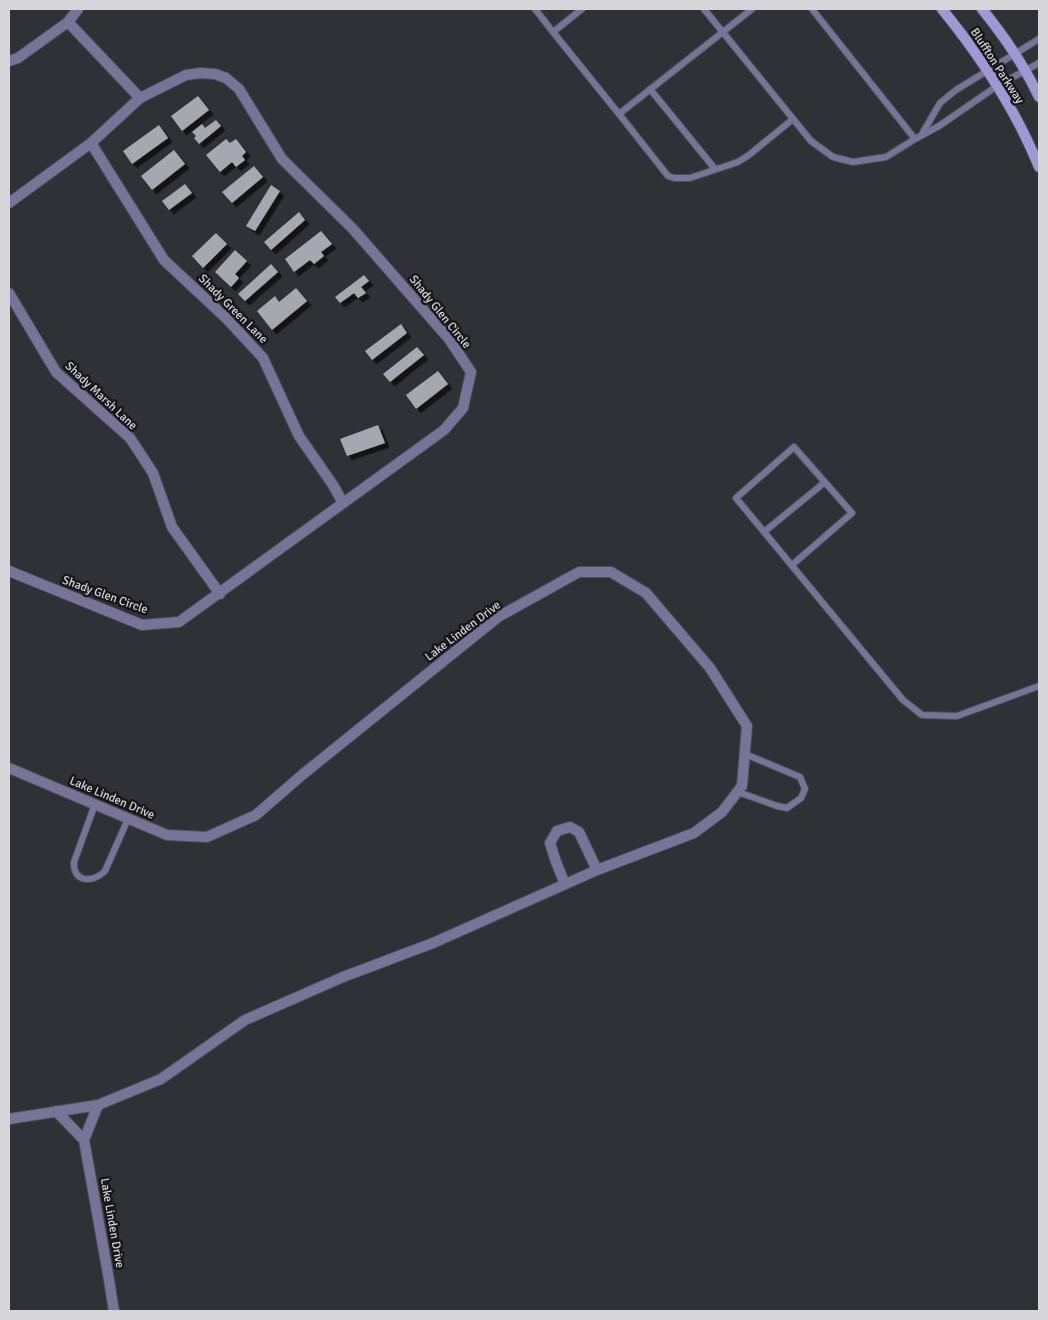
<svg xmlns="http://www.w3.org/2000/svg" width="1048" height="1320" viewBox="0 0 1048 1320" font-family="Signika,sans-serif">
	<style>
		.building { fill: #a7a7b0; filter: url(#shadow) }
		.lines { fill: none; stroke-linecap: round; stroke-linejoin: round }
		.service-casing { stroke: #4e4e54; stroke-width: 8 }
		.minor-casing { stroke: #4e4e54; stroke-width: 12 }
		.secondary-casing { stroke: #4e4e54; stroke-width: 12 }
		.service { stroke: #777499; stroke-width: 6 }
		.minor { stroke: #777499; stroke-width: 10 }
		.secondary { stroke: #9e99d4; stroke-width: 10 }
		.labels { text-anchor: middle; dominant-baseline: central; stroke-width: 5; stroke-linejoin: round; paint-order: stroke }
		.street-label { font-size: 12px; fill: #d6d5da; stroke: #18181c }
	</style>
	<defs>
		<filter id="shadow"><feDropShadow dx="4.5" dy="4.5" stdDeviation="0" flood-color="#0009"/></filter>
	</defs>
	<rect width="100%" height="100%" fill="#303037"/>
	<!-- building -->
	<path class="building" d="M 198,96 L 209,110 L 182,131 L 171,116 Z
		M 216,120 L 221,126 L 199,144 L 194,138 L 196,136 L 192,132 L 202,124 L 205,128 Z
		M 159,125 L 168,138 L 132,164 L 123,151 Z
		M 226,139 L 230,143 L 236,139 L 246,152 L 242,156 L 245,160 L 236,167 L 232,162 L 220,172 L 206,155 Z
		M 174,150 L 185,164 L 152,190 L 141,176 Z
		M 254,166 L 263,177 L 232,203 L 222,192 Z
		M 185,184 L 192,193 L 169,210 L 162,201 Z
		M 271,185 L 280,191 L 255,231 L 246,226 Z
		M 299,212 L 305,220 L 271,250 L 264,242 Z
		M 321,231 L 332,244 L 321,252 L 324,256 L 314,264 L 310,260 L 294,272 L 285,259 Z
		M 216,233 L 227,244 L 203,268 L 192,256 Z
		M 235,250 L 247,261 L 235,274 L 239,278 L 231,287 L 215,272 Z
		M 271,264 L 278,272 L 245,301 L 238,294 Z
		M 364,275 L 369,281 L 361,287 L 366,293 L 358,298 L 354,293 L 340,303 L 335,297 Z
		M 296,288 L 307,301 L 272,330 L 257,311 L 275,296 L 279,302 Z
		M 401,324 L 407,333 L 372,360 L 365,351 Z
		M 417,347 L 424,355 L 390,382 L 383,374 Z
		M 438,371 L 448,384 L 416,409 L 406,395 Z
		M 378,425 L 385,443 L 347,456 L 340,439 Z"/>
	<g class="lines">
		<!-- service casing -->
		<g class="service-casing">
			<path id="service" d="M 535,9 L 553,32
				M 582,9 L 553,32 L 619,114 L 752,9
				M 704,9 L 811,141 L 833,157 L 853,162 L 886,157 L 915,139 L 939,126 L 997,86 L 1039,63
				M 812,9 L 915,139
				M 650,89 L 715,169
				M 619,114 L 668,176 L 674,178 L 690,178 L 738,162 L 749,155 L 793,119
				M 922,134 L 940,103 L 956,90 L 1039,39
				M 764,532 L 825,482
				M 792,565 L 852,513 L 794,447 L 736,498 L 903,700 L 922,715 L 957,716 L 1039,686
				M 738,792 L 777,806 L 787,808 L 801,798 L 805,789 L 800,777 L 745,754
				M 95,804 L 74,862 C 73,883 93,883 105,871 L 128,819"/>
		</g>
		<!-- minor casing -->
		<g class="minor-casing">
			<path id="minor" d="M 68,22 L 140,98
				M 9,61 L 18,58 L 68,22 L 78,9
				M 91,143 L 164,260 L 226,318 L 263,358 L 299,436 L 333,485 L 343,503
				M 9,203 L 91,143 L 140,98 L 186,75 L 201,73 L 215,74 L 226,78 L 239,89 L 282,159 L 353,229 L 449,339 L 471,372 L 463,408 L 444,430 L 179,622 L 142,625 L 9,571
				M 9,293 L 56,372 L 130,438 L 153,473 L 172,527 L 220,594
				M 9,768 L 167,835 L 207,837 L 256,815 L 302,775 L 498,617 L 579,572 L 611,572 L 646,593 L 710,668 L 747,726 L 742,786 L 722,812 L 694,833 L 597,870 L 433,943 L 343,977 L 245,1020 L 161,1079 L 98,1105 L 9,1119
				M 565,884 L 556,862 L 550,843 L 557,831 L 570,827 L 579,832 L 597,870
				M 56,1111 L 84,1140 L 98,1105
				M 84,1140 L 108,1274 L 114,1311"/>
		</g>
		<!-- secondary casing -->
		<g class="secondary-casing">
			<path id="secondary" d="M 942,9 C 981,57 1016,110 1039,167
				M 982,9 C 1004,36 1024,65 1039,97"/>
		</g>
		<!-- service -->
		<use href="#service" class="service"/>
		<!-- minor -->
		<use href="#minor" class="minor"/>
		<!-- secondary -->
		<use href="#secondary" class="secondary"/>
	</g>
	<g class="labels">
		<!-- street labels -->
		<g class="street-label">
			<text transform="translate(997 66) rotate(57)">Bluffton Parkway</text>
			<text transform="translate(233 309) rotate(45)">Shady Green Lane</text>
			<text transform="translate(440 312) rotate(51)">Shady Glen Circle</text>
			<text transform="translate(101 396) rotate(43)">Shady Marsh Lane</text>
			<text transform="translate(105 595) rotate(20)">Shady Glen Circle</text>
			<text transform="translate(463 631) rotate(-37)">Lake Linden Drive</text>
			<text transform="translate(112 798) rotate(23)">Lake Linden Drive</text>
			<text transform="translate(112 1223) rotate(80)">Lake Linden Drive</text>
		</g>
	</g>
	<!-- border -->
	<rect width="1048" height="1320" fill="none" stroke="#d6d5da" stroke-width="20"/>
</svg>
